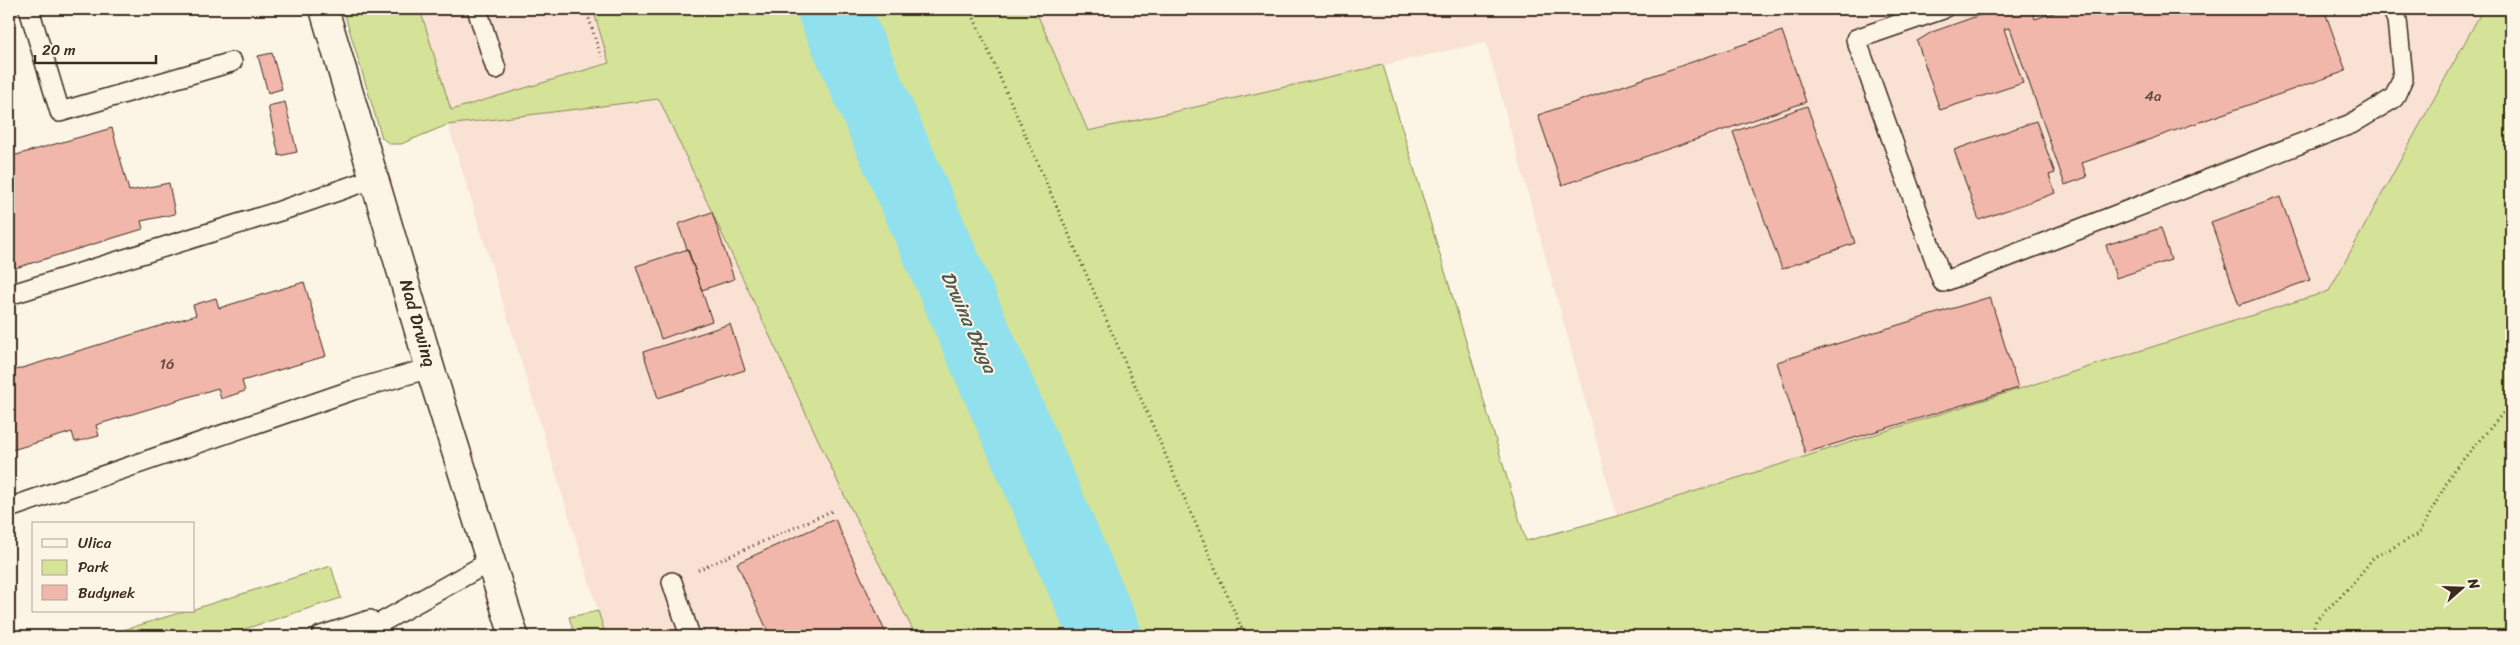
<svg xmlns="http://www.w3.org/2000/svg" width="2520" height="645" viewBox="0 0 2520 645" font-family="Sriracha,sans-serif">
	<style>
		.built { fill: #f9e2d4 }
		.green { fill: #d4e397; stroke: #88865a }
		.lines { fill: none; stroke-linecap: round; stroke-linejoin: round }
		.river { stroke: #90e0ed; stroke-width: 72 }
		.building { fill: #f1b7ab; stroke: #3b2a1e }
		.lane-casing { stroke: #3b2a1e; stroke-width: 22 }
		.street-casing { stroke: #3b2a1e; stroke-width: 31 }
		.path { stroke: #3b2a1e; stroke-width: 3; stroke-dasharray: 1 4; stroke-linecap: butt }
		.lane { stroke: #fcf5e5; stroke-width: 19 }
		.street { stroke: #fcf5e5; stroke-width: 28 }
		.labels { text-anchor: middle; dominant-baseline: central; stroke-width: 4; stroke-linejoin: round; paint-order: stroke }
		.number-label { font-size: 15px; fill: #684d41 }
		.street-label { font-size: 18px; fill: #3b2a1e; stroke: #fcf5e5 }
		.water-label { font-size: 19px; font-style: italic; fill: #505852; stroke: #fcf5e5 }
	</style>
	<rect width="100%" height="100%" fill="#fcf5e5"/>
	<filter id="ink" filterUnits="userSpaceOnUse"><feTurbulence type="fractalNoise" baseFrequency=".02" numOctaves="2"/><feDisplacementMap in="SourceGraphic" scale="10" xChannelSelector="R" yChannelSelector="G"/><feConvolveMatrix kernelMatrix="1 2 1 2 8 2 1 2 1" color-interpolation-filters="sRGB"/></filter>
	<g filter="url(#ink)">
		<!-- built -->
		<path class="built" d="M 412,9 L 629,9 L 659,99 L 844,495 L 916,636 L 606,636 Z
			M 1035,9 L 2483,9 L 2329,291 L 1617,516 L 1486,42 L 1088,132 Z"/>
		<!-- green -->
		<path class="green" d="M 343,9 L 420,9 L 451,110 L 609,63 L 593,9 L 1035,9 L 1088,131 L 1383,65 L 1526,541 L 1617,516 L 2329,291 L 2483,9 L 2511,9 L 2511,636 L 916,636 L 844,495 L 659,99 L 447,125 L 401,144 L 390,144 L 382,138 Z
			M 331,566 L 341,598 L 223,636 L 104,636 L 185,611 L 194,611 L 194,609 Z
			M 598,611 L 606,636 L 575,636 L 569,617 Z"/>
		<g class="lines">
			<!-- river -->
			<path class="river" d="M 833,9 L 1106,636"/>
		</g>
		<!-- building -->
		<path class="building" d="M 1997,9 L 2031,9 L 2035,19 L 2065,9 L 2324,9 L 2346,71 L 2082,163 L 2087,177 L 2065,185 L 2010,28 L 2004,29 L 2023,83 L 1940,110 L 1917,41 L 1932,32 Z
			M 1782,31 L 1806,102 L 1562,185 L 1538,115 Z
			M 272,53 L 282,89 L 268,93 L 258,56 Z
			M 285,102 L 297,152 L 279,156 L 268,106 Z
			M 1807,106 L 1855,243 L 1782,269 L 1733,132 Z
			M 2036,121 L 2055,173 L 2049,175 L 2055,193 L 1979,220 L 1954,150 Z
			M 112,128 L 129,191 L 169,183 L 175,214 L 141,221 L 143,229 L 9,270 L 9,157 Z
			M 2280,197 L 2310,280 L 2239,305 L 2211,222 Z
			M 712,212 L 734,279 L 702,290 L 678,224 Z
			M 2161,228 L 2171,260 L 2116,278 L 2106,245 Z
			M 688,249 L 712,321 L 661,339 L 636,266 Z
			M 304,282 L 326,356 L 242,381 L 245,391 L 221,399 L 218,388 L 96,425 L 99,436 L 75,442 L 72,432 L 9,451 L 9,372 L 196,315 L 193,305 L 216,298 L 219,308 Z
			M 1990,297 L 2018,388 L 1805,453 L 1777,362 Z
			M 730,324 L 745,370 L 658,398 L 643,352 Z
			M 835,519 L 887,636 L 770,636 L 737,563 Z"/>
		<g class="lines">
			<!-- lane casing -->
			<g class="lane-casing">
				<path id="lane" d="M 29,9 L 60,112 L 232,62
					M 477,9 L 496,69
					M 1943,9 L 1856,39 L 1943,282 L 2351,124 L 2394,98 L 2403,78 L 2397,20 L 2392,9
					M 9,295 L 280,211 L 375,178
					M 9,508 L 353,390 L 430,368
					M 672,582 L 690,636
					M 321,636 L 370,620
					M 357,636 L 491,561"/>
			</g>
			<!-- street casing -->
			<g class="street-casing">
				<path id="street" d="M 324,9 L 430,368 L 514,636"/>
			</g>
			<!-- path -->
			<path class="path" d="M 586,9 L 601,57
				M 970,9 L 1245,636
				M 698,570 L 832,511
				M 2311,636 L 2316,620 L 2351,586 L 2374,557 L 2419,534 L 2453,471 L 2511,404"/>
			<!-- lane -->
			<use href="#lane" class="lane"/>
			<!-- street -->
			<use href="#street" class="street"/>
		</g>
	</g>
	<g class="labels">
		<!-- number labels -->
		<g class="number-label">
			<text x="2153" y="96">4a</text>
			<text x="167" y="364">16</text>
		</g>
		<!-- street labels -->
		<g class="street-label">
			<text transform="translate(418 323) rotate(74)">Nad Drwiną</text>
		</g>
		<!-- water labels -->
		<g class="water-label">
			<text transform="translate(969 322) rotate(66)">Drwina Długa</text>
		</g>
	</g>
	<!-- margin -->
	<rect width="2520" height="645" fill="none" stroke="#fcf5e5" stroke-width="30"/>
	<rect x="15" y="15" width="2490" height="615" fill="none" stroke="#3b2a1e" stroke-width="2" filter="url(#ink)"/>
	<!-- legend -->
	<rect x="32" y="522" width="162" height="90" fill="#fcf5e5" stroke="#afa495"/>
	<rect x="42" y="539" width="25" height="8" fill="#fcf5e5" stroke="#afa495"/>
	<text x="78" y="548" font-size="15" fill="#3b2a1e">Ulica</text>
	<rect x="42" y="560" width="25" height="15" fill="#d4e397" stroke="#afa495"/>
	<text x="78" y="572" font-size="15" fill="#3b2a1e">Park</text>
	<rect x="42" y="585" width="25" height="15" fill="#f1b7ab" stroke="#afa495"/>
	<text x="78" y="598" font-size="15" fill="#3b2a1e">Budynek</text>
	<!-- north arrow -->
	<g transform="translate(2462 588) rotate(70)" stroke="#fcf5e5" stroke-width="4" paint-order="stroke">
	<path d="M0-4L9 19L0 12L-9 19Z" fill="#3b2a1e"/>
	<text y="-8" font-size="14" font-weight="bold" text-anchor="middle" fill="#3b2a1e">N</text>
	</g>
	<!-- scale -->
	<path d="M35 55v8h121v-8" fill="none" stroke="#3b2a1e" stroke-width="2.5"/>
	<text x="42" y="55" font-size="15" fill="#3b2a1e" stroke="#fcf5e5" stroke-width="4" paint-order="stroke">20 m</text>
</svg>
